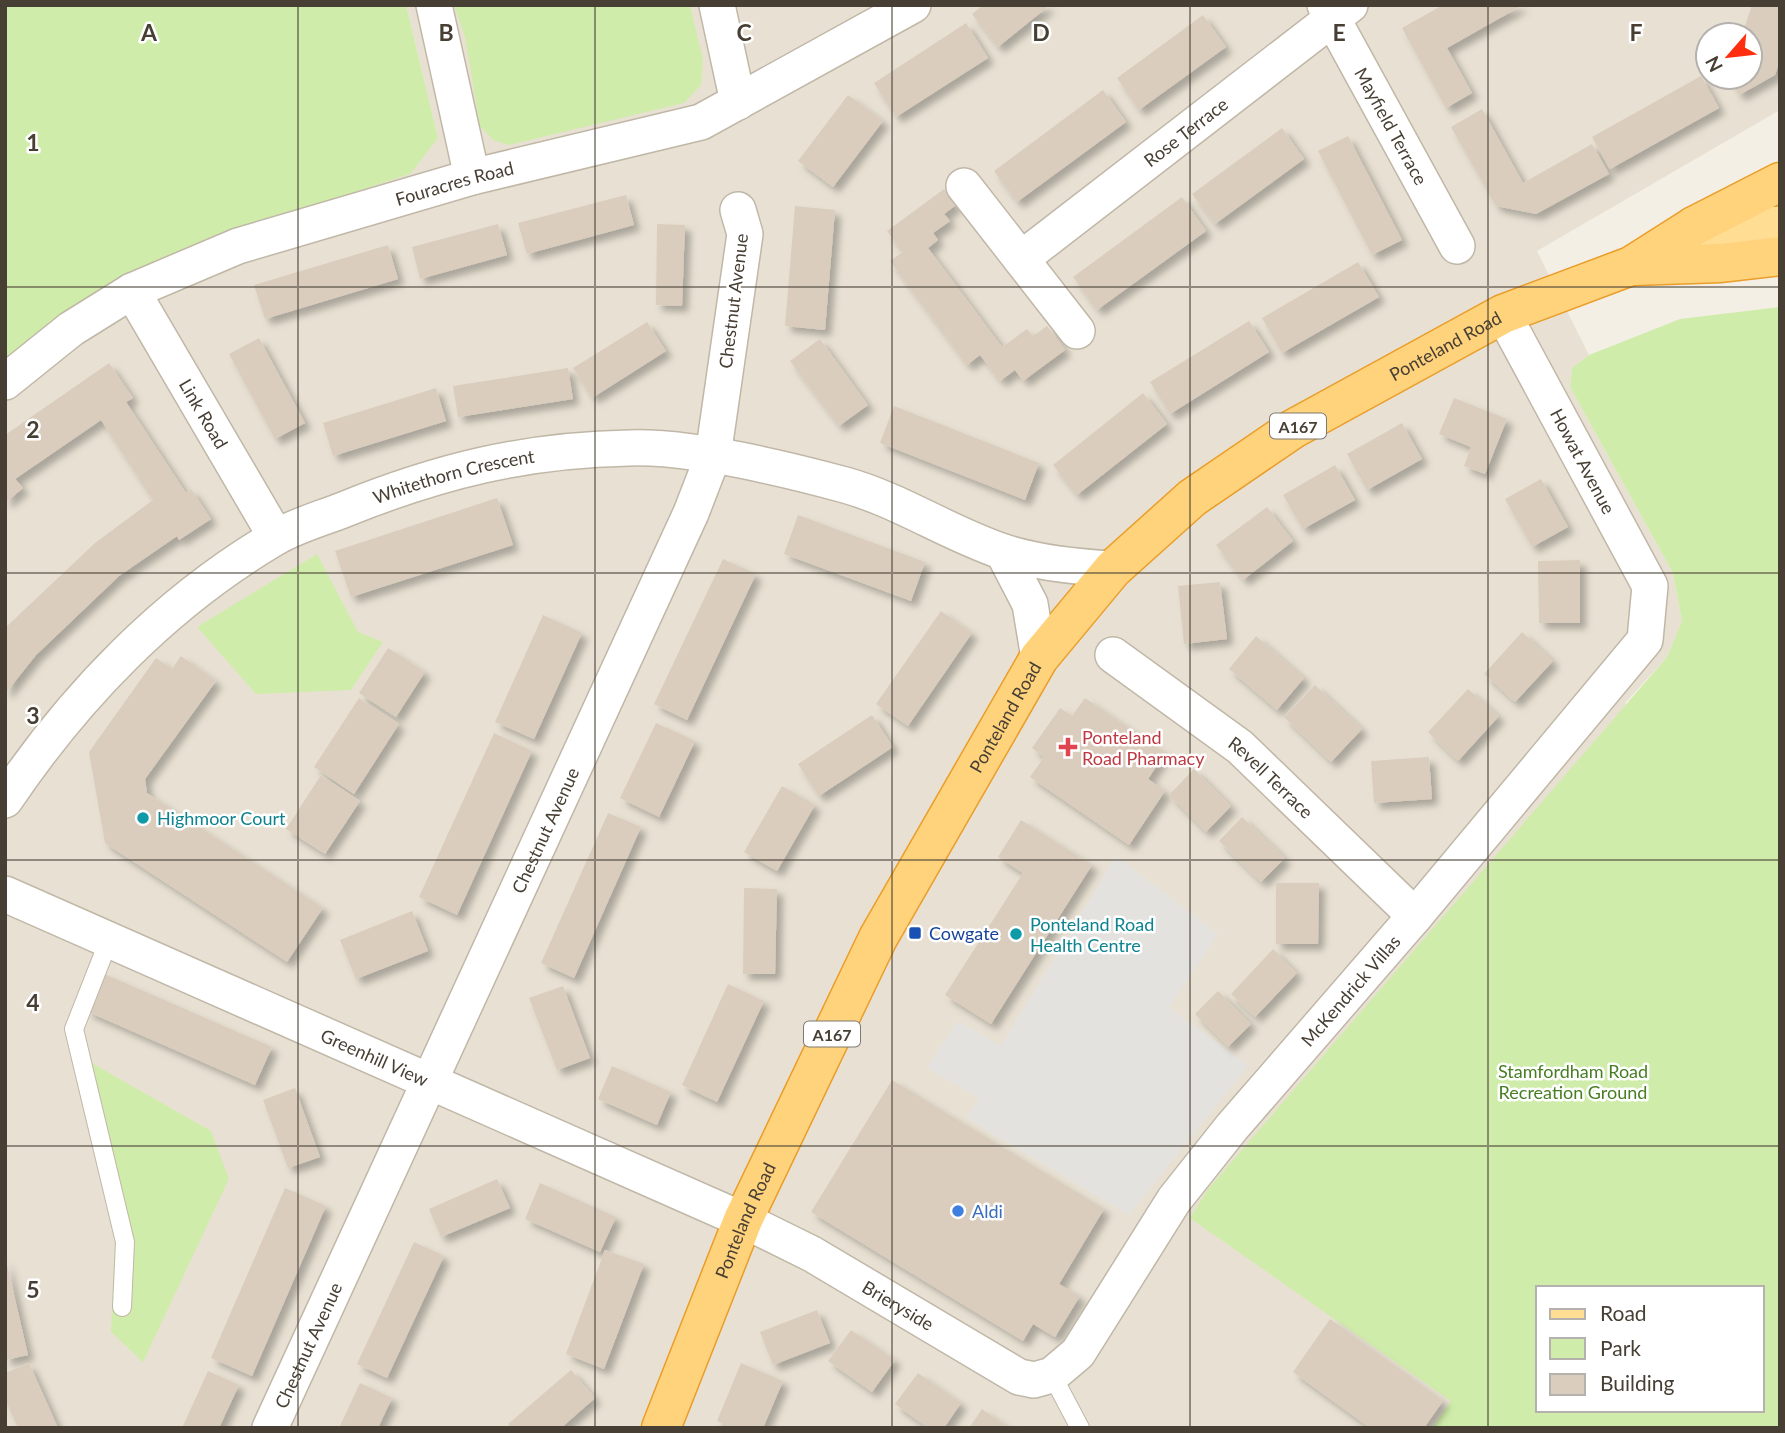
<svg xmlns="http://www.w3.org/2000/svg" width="1785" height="1433" viewBox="0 0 1785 1433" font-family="Lato,sans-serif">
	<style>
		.residential { fill: #e8e1d3; fill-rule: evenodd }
		.green { fill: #d0ecaa; fill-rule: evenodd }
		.parking { fill: #e4e2de }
		.building { fill: #dacdbd; filter: url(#shadow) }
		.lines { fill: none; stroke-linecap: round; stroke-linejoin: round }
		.service-casing { stroke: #c0b7a7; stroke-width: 20 }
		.minor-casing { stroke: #c0b7a7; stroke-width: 38 }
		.primary-casing { stroke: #edbd5a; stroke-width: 41 }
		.trunk-casing { stroke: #ea9d29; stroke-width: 41 }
		.service { stroke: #fff; stroke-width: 18 }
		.minor { stroke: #fff; stroke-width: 35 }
		.primary { stroke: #ffdd93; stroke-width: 38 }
		.trunk { stroke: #ffd27c; stroke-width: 38 }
		.grid { fill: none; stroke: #473f34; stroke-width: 2; stroke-opacity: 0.55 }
		.health-dot { fill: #e0444e; stroke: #fff; stroke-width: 2.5 }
		.culture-dot { fill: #0f9aa8; stroke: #fff; stroke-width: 2.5 }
		.transit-dot { fill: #1a4fb4; stroke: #fff; stroke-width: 2.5 }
		.shop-dot { fill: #3f7fe0; stroke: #fff; stroke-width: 2.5 }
		.labels { text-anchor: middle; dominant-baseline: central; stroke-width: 5; stroke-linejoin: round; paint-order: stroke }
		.shield { fill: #fff; stroke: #7e7971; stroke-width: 2 }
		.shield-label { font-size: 16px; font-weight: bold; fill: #473f34 }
		.street-label { font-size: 18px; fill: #473f34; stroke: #fff }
		.health-label { font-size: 18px; fill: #be3a42; stroke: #fff; text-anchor: start }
		.culture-label { font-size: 18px; fill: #0d838f; stroke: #fff; text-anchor: start }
		.transit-label { font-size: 18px; fill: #164399; stroke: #fff; text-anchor: start }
		.park-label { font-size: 18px; fill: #487e23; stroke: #fff }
		.shop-label { font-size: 18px; fill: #366cbe; stroke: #fff; text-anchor: start }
		.grid-label { font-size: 23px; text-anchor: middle; font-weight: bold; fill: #473f34; stroke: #fff; stroke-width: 5; stroke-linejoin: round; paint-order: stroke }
	</style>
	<defs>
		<filter id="shadow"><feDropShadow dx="6" dy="6" stdDeviation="3.5" flood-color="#0004"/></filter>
	</defs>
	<rect width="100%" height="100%" fill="#f4efe5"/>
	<!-- residential -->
	<path class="residential" d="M 406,5 L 1780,5 L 1780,110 L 1537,251 L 1589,355 L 1572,368 L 1570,387 L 1673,573 L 1682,621 L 1667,657 L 1625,703 L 1780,847 L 1780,1428 L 5,1428 L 5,364 L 438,138 ZM 1708,35 L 1750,35 L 1750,77 L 1708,77 ZM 1538,1288 L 1762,1288 L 1762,1410 L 1538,1410 Z"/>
	<!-- green -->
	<path class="green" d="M 5,5 L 406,5 L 438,138 L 410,174 L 234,231 L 5,364 Z
		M 454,5 L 690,5 L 703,60 L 701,85 L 684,103 L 509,145 L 493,140 L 480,126 L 465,37 Z
		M 1780,307 L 1780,1428 L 1432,1428 L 1451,1401 L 1190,1218 L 1209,1188 L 1667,657 L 1682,621 L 1673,573 L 1570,387 L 1572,368 L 1589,355 L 1680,319 ZM 1538,1288 L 1762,1288 L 1762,1410 L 1538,1410 Z
		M 317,554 L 358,632 L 383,642 L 351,690 L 256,694 L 197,627 Z
		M 90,1062 L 211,1131 L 229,1179 L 143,1362 L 111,1332 L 115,1236 L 77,1080 Z"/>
	<!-- parking -->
	<path class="parking" d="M 1116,856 L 1218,934 L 1169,1008 L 1248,1065 L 1129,1215 L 966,1118 L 979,1098 L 927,1068 L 958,1021 L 1001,1046 Z"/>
	<!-- building -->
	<path class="building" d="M 983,5 L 1050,5 L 998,47 L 972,14 Z
		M 1443,5 L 1523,5 L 1447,48 L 1472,93 L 1446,108 L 1402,28 Z
		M 1752,5 L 1780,5 L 1780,60 L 1775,75 L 1739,95 L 1729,77 L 1750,77 L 1750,35 L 1742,35 Z
		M 1203,15 L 1226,47 L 1139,110 L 1117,78 Z
		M 966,23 L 988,58 L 896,117 L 874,83 Z
		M 1701,76 L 1719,108 L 1610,169 L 1592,137 Z
		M 1103,90 L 1126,122 L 1017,202 L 994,171 Z
		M 848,95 L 883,121 L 833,187 L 798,161 Z
		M 1482,109 L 1523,183 L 1592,144 L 1609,174 L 1536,214 L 1496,206 L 1451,127 Z
		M 1282,128 L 1304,159 L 1215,224 L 1192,194 Z
		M 1348,136 L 1402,240 L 1372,255 L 1318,151 Z
		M 944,189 L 956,205 L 944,214 L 950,221 L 933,233 L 938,240 L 928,248 L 1002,347 L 1027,329 L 1033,336 L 1047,326 L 1065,350 L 1023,381 L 1015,370 L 1000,381 L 980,355 L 967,365 L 890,261 L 903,252 L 887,231 Z
		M 626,195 L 634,225 L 527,254 L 518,223 Z
		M 1182,197 L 1206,231 L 1097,310 L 1073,277 Z
		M 795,206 L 835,210 L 825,330 L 785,326 Z
		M 498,224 L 507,255 L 420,279 L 412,247 Z
		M 657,224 L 685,225 L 682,306 L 656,305 Z
		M 388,245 L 398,279 L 265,319 L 254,285 Z
		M 1358,262 L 1379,297 L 1282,353 L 1262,318 Z
		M 1249,321 L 1269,352 L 1170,414 L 1150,382 Z
		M 647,322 L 666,351 L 592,398 L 573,368 Z
		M 259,338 L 305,423 L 275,439 L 229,354 Z
		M 820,339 L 868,405 L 839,426 L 790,361 Z
		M 109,363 L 133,398 L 126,402 L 186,493 L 191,489 L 211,519 L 179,540 L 177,536 L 119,576 L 36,655 L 5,694 L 5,628 L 95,543 L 153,500 L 101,420 L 15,479 L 23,488 L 5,503 L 5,435 Z
		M 568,368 L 573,399 L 458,417 L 453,386 Z
		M 436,388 L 446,421 L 333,456 L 323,423 Z
		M 1143,393 L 1167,424 L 1077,495 L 1053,465 Z
		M 1454,398 L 1507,419 L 1485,474 L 1464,466 L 1471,447 L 1439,434 Z
		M 894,406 L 1039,463 L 1025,500 L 880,443 Z
		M 1402,423 L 1422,459 L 1367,490 L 1347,454 Z
		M 1335,465 L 1355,500 L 1303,529 L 1283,495 Z
		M 1541,479 L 1568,527 L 1532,547 L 1505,499 Z
		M 497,498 L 513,545 L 351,597 L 335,551 Z
		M 1267,507 L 1293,541 L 1243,580 L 1216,545 Z
		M 798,515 L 925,562 L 911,601 L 784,554 Z
		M 723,559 L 756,574 L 687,720 L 654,704 Z
		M 1580,560 L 1580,623 L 1539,623 L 1538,561 Z
		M 1220,582 L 1227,639 L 1184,644 L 1178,586 Z
		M 941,611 L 972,633 L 908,726 L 876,704 Z
		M 543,615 L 582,633 L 534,739 L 495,722 Z
		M 1522,632 L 1553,661 L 1515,702 L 1484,674 Z
		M 1256,636 L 1304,678 L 1277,710 L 1229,669 Z
		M 388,648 L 425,672 L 396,717 L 359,693 Z
		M 181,656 L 216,681 L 145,779 L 147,793 L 323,908 L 287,962 L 105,843 L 89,752 L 156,658 L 172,669 Z
		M 1315,685 L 1362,729 L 1331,762 L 1284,717 Z
		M 1468,689 L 1499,716 L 1458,761 L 1428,732 Z
		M 359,698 L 399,724 L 354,794 L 314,767 Z
		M 1085,698 L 1165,753 L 1148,779 L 1165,791 L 1129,845 L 1030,777 L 1044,757 L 1032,748 L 1060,708 L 1072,716 Z
		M 872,715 L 893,747 L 819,796 L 798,764 Z
		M 656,723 L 695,741 L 659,817 L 620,798 Z
		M 494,733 L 532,751 L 457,915 L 419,897 Z
		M 1429,757 L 1432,799 L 1374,803 L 1371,761 Z
		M 1194,769 L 1231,806 L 1206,832 L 1169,795 Z
		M 321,775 L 360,801 L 325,854 L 286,829 Z
		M 782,786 L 815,805 L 777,871 L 744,852 Z
		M 608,813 L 641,827 L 574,978 L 541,963 Z
		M 1242,817 L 1285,858 L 1261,882 L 1219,841 Z
		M 1021,820 L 1092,865 L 991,1024 L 945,995 L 1023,873 L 998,857 Z
		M 1276,883 L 1319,883 L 1318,944 L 1276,944 Z
		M 744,888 L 777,889 L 775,974 L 743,974 Z
		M 412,911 L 428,951 L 356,979 L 340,940 Z
		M 1273,949 L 1297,973 L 1255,1017 L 1231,994 Z
		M 102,973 L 272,1047 L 255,1085 L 86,1011 Z
		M 728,984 L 764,1001 L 717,1102 L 682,1085 Z
		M 563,986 L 590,1058 L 557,1070 L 529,998 Z
		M 1218,991 L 1251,1024 L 1228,1047 L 1195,1014 Z
		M 612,1066 L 671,1092 L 657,1125 L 598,1099 Z
		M 892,1080 L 1104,1209 L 1059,1284 L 1080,1296 L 1055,1337 L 1033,1324 L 1023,1341 L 811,1212 Z
		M 295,1088 L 320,1157 L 288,1168 L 263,1100 Z
		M 497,1179 L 510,1208 L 441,1237 L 429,1209 Z
		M 540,1183 L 616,1217 L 600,1252 L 525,1219 Z
		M 285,1188 L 326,1206 L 252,1376 L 211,1358 Z
		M 414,1242 L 444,1256 L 387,1378 L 357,1364 Z
		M 605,1250 L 644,1264 L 604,1369 L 566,1354 Z
		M 5,1256 L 28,1355 L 5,1360 Z
		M 817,1310 L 830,1343 L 773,1365 L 760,1332 Z
		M 1330,1319 L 1443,1401 L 1424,1428 L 1370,1428 L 1293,1372 Z
		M 851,1330 L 895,1360 L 872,1392 L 828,1361 Z
		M 29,1363 L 42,1392 L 58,1428 L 18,1428 L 5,1399 L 5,1373 Z
		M 741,1363 L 783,1381 L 763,1428 L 733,1428 L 717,1421 Z
		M 571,1370 L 595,1398 L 561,1428 L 511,1428 L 508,1424 Z
		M 208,1371 L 239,1385 L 219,1428 L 182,1428 Z
		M 918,1373 L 961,1403 L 944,1428 L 928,1428 L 895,1404 Z
		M 360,1383 L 392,1398 L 378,1428 L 339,1428 Z
		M 982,1409 L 1009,1428 L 969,1428 Z"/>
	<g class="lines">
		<!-- service casing -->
		<g class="service-casing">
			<path id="service" d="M 109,940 L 74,1029 L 125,1242 L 122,1307
				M 1052,1375 L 1080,1428"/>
		</g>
		<!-- minor casing -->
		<g class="minor-casing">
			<g id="minor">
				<path d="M 434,5 L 472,177"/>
				<path d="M 717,5 L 738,102"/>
				<path id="s1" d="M 1325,5 L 1457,246"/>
				<path d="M 964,186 L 1077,331"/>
				<path id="s2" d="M 1021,259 L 1350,5"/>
				<path id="s3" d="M 132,291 L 276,537"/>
				<path id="s4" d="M 5,382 L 71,329 L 132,291 L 238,246 L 472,177 L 701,122 L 913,5"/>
				<path d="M 1003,552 L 1030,604 L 1039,658"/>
				<path id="s5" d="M 1113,655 L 1240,747 L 1415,916"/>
				<path id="s6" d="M 5,800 C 75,696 165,603 273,539 C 294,526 320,519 343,510 C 439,471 524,450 629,448 C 690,446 786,469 845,485 C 899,500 948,533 1001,551 C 1036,563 1076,567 1113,569"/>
				<path id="s7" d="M 5,894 L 743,1220 L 812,1254 L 1019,1377 L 1034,1380 L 1052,1375 L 1078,1353 L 1174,1200 L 1232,1127 L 1415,916 L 1645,640 L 1650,586 L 1503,314"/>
				<path id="s8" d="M 270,1428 L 691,513 L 713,456 L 745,234 L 738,210"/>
			</g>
		</g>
		<!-- primary casing -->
		<g class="primary-casing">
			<path id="primary" d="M 1694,226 L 1780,226"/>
		</g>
		<!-- trunk casing -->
		<g class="trunk-casing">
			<g id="trunk">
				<path d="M 1633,266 L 1721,263 L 1780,256"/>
				<path id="s9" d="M 661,1428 L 743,1220 L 878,938 L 1039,658 L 1113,569 L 1192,498 L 1293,429 L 1503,314 L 1631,266 L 1694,226 L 1780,182"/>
			</g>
		</g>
		<!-- service -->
		<use href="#service" class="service"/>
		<!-- minor -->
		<use href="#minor" class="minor"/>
		<!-- primary -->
		<use href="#primary" class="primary"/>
		<!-- trunk -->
		<use href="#trunk" class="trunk"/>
	</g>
	<!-- grid -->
	<path class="grid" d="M 298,5 L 298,1428M 595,5 L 595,1428M 892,5 L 892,1428M 1190,5 L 1190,1428M 1488,5 L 1488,1428M 5,287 L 1780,287M 5,573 L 1780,573M 5,860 L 1780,860M 5,1146 L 1780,1146"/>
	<!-- markers -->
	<path class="health-dot" d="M1064.5 736.5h7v7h7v7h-7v7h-7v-7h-7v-7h7z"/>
	<g class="culture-dot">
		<circle cx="143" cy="818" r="7"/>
		<circle cx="1016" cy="934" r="7"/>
	</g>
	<rect class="transit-dot" x="908" y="926" width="14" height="14" rx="3.5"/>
	<circle class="shop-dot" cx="958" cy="1211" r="7"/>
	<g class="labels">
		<!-- shield labels -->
		<g class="shield">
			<rect x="1270" y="413.5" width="56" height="25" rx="5"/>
			<rect x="804" y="1021.5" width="56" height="25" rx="5"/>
		</g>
		<g class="shield-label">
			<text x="1298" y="426">A167</text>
			<text x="832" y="1034">A167</text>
		</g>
		<!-- street labels -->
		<g class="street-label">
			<text stroke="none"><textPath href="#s1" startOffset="138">Mayfield Terrace</textPath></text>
			<text stroke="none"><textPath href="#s2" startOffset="208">Rose Terrace</textPath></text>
			<text stroke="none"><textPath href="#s4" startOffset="497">Fouracres Road</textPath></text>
			<text transform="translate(733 301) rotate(-83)">Chestnut Avenue</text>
			<text stroke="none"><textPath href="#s9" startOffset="1377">Ponteland Road</textPath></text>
			<text stroke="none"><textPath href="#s3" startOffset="142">Link Road</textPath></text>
			<text transform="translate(1583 461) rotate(62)">Howat Avenue</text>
			<text stroke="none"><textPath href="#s6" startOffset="569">Whitethorn Crescent</textPath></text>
			<text stroke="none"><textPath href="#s9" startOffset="791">Ponteland Road</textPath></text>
			<text stroke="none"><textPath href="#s5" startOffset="200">Revell Terrace</textPath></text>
			<text stroke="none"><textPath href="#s8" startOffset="658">Chestnut Avenue</textPath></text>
			<text stroke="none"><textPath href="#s7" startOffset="1647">McKendrick Villas</textPath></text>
			<text stroke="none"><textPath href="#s7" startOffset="404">Greenhill View</textPath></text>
			<text stroke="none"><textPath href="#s9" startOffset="224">Ponteland Road</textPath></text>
			<text stroke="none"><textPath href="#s7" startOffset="984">Brieryside</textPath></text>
			<text stroke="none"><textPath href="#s8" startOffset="91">Chestnut Avenue</textPath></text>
		</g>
		<!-- health labels -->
		<g class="health-label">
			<text x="1082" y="737">Ponteland<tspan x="1082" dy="21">Road Pharmacy</tspan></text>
		</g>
		<!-- culture labels -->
		<g class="culture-label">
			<text x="157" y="818">Highmoor Court</text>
			<text x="1030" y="924">Ponteland Road<tspan x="1030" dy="21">Health Centre</tspan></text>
		</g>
		<!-- transit labels -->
		<g class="transit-label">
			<text x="929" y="933">Cowgate</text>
		</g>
		<!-- park labels -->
		<g class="park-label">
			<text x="1573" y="1071">Stamfordham Road<tspan x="1573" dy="21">Recreation Ground</tspan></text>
		</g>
		<!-- shop labels -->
		<g class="shop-label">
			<text x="972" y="1211">Aldi</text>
		</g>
	</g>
	<g class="grid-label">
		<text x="149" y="41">A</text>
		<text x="446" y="41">B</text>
		<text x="744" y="41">C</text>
		<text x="1041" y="41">D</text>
		<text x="1339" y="41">E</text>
		<text x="1636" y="41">F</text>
		<text x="33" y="151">1</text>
		<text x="33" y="438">2</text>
		<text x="33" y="724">3</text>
		<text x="33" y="1011">4</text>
		<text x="33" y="1298">5</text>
	</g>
	<!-- border -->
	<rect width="1785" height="1433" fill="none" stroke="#473f34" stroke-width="14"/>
	<!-- legend -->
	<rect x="1536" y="1286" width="228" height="126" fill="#ffffff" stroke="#b5b2ae" stroke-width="2"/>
	<rect x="1550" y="1309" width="35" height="10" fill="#ffdd93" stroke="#b5b2ae" stroke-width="2"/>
	<text x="1600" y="1321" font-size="21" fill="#473f34">Road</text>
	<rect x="1550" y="1338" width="35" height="21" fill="#d0ecaa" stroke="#b5b2ae" stroke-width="2"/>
	<text x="1600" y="1356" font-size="21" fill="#473f34">Park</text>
	<rect x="1550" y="1374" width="35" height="21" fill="#dacdbd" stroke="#b5b2ae" stroke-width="2"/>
	<text x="1600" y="1391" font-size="21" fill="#473f34">Building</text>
	<!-- north arrow -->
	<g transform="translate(1729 56) rotate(242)"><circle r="33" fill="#ffffff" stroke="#b5b2ae" stroke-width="2"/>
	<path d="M0-5L12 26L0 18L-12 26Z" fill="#ff2e11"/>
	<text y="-10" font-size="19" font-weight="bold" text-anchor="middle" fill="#473f34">N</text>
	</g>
</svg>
